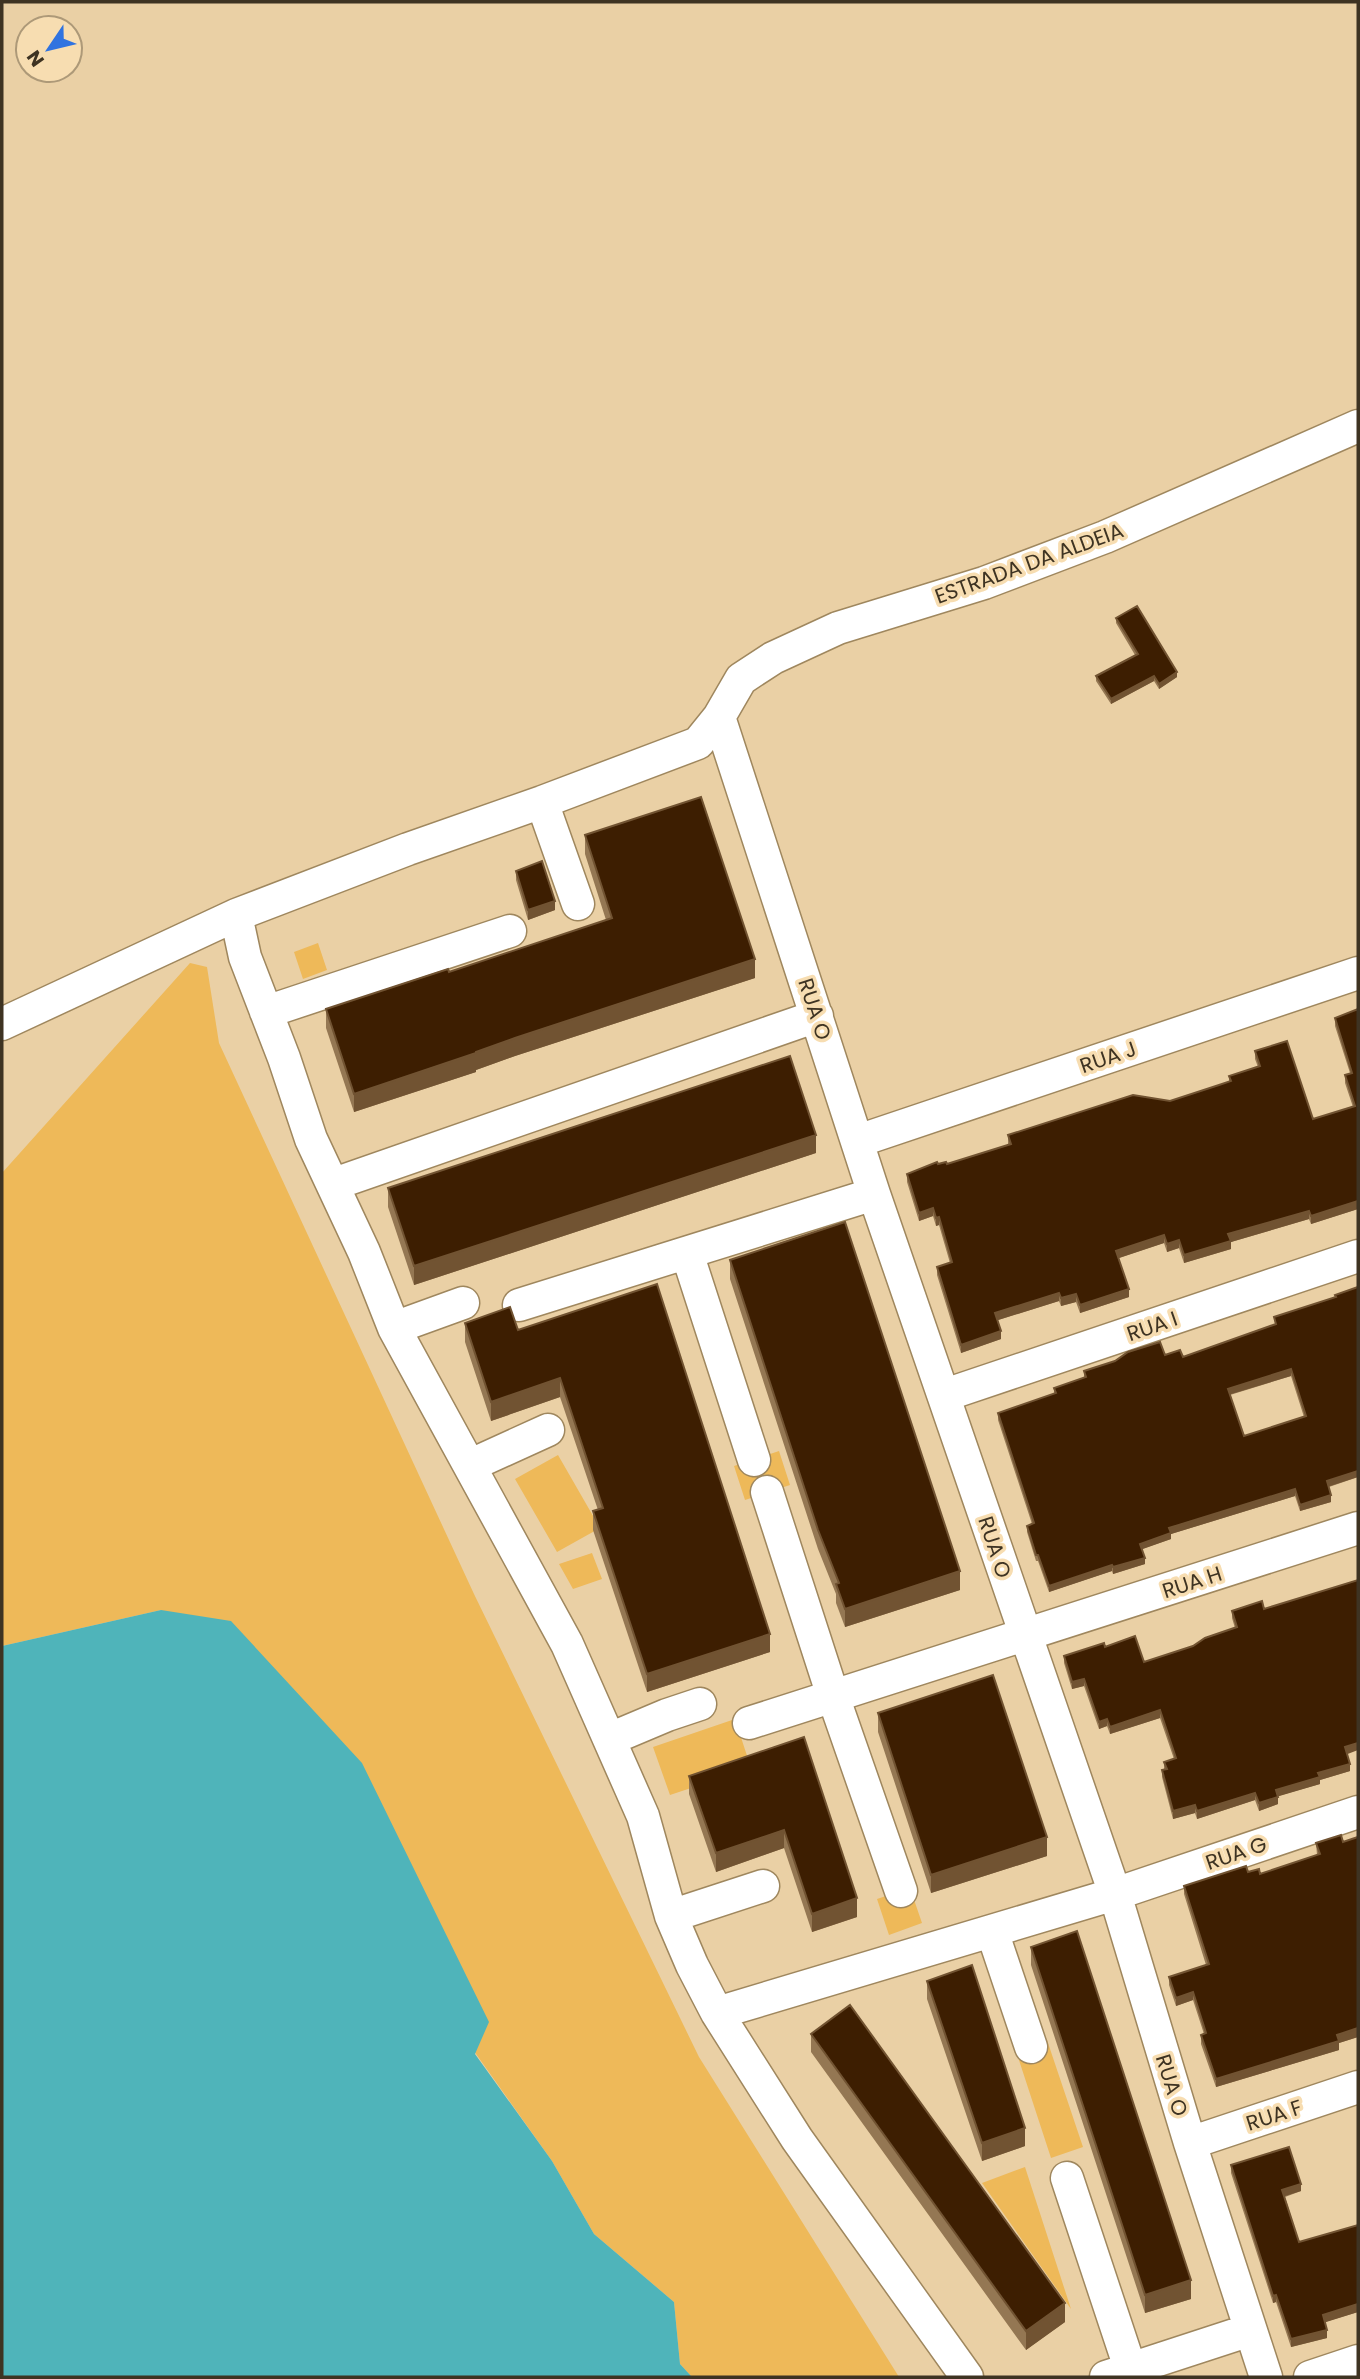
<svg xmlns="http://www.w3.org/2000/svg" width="1360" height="2379" viewBox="0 0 1360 2379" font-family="Poppins,sans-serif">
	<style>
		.green { fill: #eeb959 }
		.water { fill: #4fb4ba }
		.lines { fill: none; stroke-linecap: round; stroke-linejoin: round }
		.street-casing { stroke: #9f875e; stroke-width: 35 }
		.street { stroke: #fff; stroke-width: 32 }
		.wall { fill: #947753; fill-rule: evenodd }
		.shaded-wall { fill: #715332 }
		.building { fill: #3d1e01; stroke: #715332; stroke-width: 2; fill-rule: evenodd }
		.labels { text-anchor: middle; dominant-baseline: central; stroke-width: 7; stroke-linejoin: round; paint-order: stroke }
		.street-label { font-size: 21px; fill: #3e3322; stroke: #f7ddb1 }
	</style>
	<rect width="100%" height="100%" fill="#ead0a5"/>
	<!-- green -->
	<path class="green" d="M 318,943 L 327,970 L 303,979 L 294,952 Z
		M 190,963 L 207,967 L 219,1043 L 474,1594 L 699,2057 L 899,2377 L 692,2377 L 680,2364 L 674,2302 L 594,2234 L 552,2161 L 161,1610 L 2,1646 L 2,1173 Z
		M 779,1451 L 790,1485 L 745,1500 L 734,1466 Z
		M 558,1455 L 600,1528 L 557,1552 L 515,1479 Z
		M 592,1553 L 602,1579 L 573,1589 L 559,1564 Z
		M 735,1719 L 751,1768 L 670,1795 L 653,1747 Z
		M 910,1888 L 922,1923 L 889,1935 L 877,1899 Z
		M 1047,2040 L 1083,2147 L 1051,2158 L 1016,2051 Z
		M 1025,2167 L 1071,2309 L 982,2183 Z"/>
	<!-- water -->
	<path class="water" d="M 161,1610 L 231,1621 L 362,1763 L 489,2022 L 475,2054 L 552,2161 L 594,2234 L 674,2302 L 680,2364 L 692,2377 L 2,2377 L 2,1646 Z"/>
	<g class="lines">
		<!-- street casing -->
		<g class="street-casing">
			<path id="street" d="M 719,717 L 874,1194 L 1115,1894 L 1190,2143 L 1266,2377
				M 542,802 L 578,904
				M 266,1012 L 510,931
				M 2,1024 L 236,915
				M 858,1141 L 1358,973
				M 334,1184 L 817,1016
				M 687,1253 L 754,1460
				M 519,1305 L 874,1194
				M 394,1328 L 463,1303
				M 945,1395 L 1358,1256
				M 471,1465 L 548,1430
				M 767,1492 L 833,1696 L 901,1891
				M 749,1723 L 1358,1528
				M 610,1739 L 667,1715 L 700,1704
				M 671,1916 L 763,1886
				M 992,1931 L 1031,2047
				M 717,2013 L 1115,1894 L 1358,1812
				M 1190,2143 L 1358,2087
				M 1067,2178 L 1133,2377
				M 967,2377 L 797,2139 L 717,2013 L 692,1965 L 671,1916 L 643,1816 L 567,1644 L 394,1328 L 364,1252 L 311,1139 L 284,1058 L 245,957 L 236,915 L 408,849 L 542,802 L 698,743 L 719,717 L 741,679 L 773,658 L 838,628 L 984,583 L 1105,537 L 1358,426
				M 1106,2377 L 1250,2330
				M 1310,2377 L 1358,2361"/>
		</g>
		<!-- street -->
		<use href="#street" class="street"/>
	</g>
	<!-- wall -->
	<path class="wall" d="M 1116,618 L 1177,677 L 1159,689 L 1154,681 L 1111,704 L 1096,681 L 1096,676 L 1135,655 L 1116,623 Z
		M 585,835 L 755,978 L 515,1056 L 476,1070 L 476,1072 L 354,1112 L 326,1028 L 326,1009 L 449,972 L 606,920 L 585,854 Z
		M 516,871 L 555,910 L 528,920 L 516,880 Z
		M 1358,1009 L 1358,1209 L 1311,1224 L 1309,1219 L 1231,1242 L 1231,1249 L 1184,1263 L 1179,1248 L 1167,1252 L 1164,1243 L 1119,1258 L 1129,1297 L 1080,1313 L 1076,1302 L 1061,1306 L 1059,1301 L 998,1320 L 1001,1339 L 961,1353 L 937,1275 L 937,1267 L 950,1263 L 939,1225 L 936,1226 L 933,1216 L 919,1221 L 907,1182 L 907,1174 L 938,1164 L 947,1164 L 1008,1145 L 1008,1135 L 1170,1101 L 1229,1082 L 1229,1076 L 1258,1067 L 1255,1059 L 1255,1051 L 1313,1119 L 1353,1107 L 1345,1083 L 1345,1075 L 1350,1073 L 1335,1026 L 1335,1018 Z
		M 816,1153 L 414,1285 L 388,1207 L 388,1188 Z
		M 730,1260 L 960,1590 L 845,1627 L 836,1603 L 836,1594 L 818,1549 L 730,1279 Z
		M 657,1284 L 770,1652 L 647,1692 L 593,1530 L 593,1511 L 598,1510 L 560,1397 L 491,1421 L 465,1342 L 465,1323 L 518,1330 Z
		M 1358,1287 L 1358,1477 L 1329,1487 L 1331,1502 L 1300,1511 L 1295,1496 L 1171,1534 L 1171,1539 L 1142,1549 L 1145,1564 L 1113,1574 L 1112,1571 L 1049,1592 L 1038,1561 L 1036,1561 L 1027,1532 L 1027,1526 L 1032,1524 L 998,1420 L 998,1413 L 1054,1394 L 1054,1388 L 1084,1378 L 1084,1371 L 1165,1355 L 1183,1357 L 1275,1324 L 1274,1317 L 1335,1298 L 1335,1295 ZM 1291,1376 L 1304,1417 L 1244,1436 L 1230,1395 Z
		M 1264,1609 L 1347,1754 L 1350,1771 L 1320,1780 L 1320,1784 L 1278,1796 L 1278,1804 L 1259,1811 L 1255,1800 L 1197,1819 L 1195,1813 L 1173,1819 L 1162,1777 L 1162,1770 L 1164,1770 L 1164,1762 L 1174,1759 L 1160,1718 L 1110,1734 L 1107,1726 L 1099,1729 L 1084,1686 L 1072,1689 L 1064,1663 L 1064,1656 L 1105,1647 L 1144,1662 L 1193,1646 L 1235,1628 L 1232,1618 L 1232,1611 Z
		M 878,1713 L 1047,1856 L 931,1893 L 878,1732 Z
		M 804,1737 L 857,1917 L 812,1932 L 784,1848 L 716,1872 L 689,1794 L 689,1776 Z
		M 1358,1837 L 1358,2037 L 1339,2043 L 1339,2050 L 1216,2087 L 1201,2044 L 1201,2035 L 1204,2034 L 1193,2000 L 1176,2006 L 1169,1985 L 1169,1977 L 1206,1965 L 1184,1894 L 1184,1886 L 1248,1872 L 1260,1874 L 1317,1855 L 1316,1843 L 1343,1842 Z
		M 1031,1947 L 1191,2299 L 1145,2313 L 1031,1965 Z
		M 927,1981 L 1025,2146 L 982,2161 L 927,1999 Z
		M 811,2034 L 1065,2322 L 1026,2350 L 811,2052 Z
		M 1231,2165 L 1301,2191 L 1285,2197 L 1299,2242 L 1358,2225 L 1358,2312 L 1325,2322 L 1327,2338 L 1291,2347 L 1276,2302 L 1273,2303 L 1231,2173 Z"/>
	<!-- shaded-wall -->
	<path class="shaded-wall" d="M 1177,672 L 1177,677 L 1159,689 L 1159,684 Z
		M 1154,676 L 1154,681 L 1111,704 L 1111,699 Z
		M 555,901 L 555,910 L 528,920 L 528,910 Z
		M 755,959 L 755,978 L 515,1056 L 476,1070 L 476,1072 L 354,1112 L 354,1094 L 515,1038 Z
		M 816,1135 L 816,1153 L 414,1285 L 414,1266 Z
		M 1358,1201 L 1358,1209 L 1311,1224 L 1311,1216 Z
		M 933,1208 L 933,1216 L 919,1221 L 919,1213 Z
		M 1309,1211 L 1309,1219 L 1231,1242 L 1231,1249 L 1184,1263 L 1184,1255 L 1228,1234 Z
		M 939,1217 L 939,1225 L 936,1226 L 936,1218 Z
		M 1164,1235 L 1164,1243 L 1116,1259 L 1116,1251 Z
		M 1179,1240 L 1179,1248 L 1167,1252 L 1167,1244 Z
		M 1129,1289 L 1129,1297 L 1080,1313 L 1080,1305 Z
		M 1059,1293 L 1059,1301 L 995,1321 L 995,1313 Z
		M 1076,1294 L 1076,1302 L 1061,1306 L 1061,1298 Z
		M 1001,1331 L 1001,1339 L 961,1353 L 961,1345 Z
		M 1291,1369 L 1291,1376 L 1228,1395 L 1228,1389 Z
		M 560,1378 L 560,1397 L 491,1421 L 491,1402 Z
		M 1358,1471 L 1358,1477 L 1327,1487 L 1327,1481 Z
		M 1295,1489 L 1295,1496 L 1171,1534 L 1171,1539 L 1140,1550 L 1140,1544 L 1169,1528 Z
		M 1331,1495 L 1331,1502 L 1300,1511 L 1300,1505 Z
		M 1145,1558 L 1145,1564 L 1113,1574 L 1113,1567 Z
		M 1112,1565 L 1112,1571 L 1049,1592 L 1049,1586 Z
		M 960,1571 L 960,1590 L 845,1627 L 845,1609 Z
		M 770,1634 L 770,1652 L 647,1692 L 647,1674 Z
		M 1084,1679 L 1084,1686 L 1072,1689 L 1072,1682 Z
		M 1160,1710 L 1160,1718 L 1110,1734 L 1110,1727 Z
		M 1107,1719 L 1107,1726 L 1099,1729 L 1099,1722 Z
		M 1358,1743 L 1358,1750 L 1345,1755 L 1345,1747 Z
		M 1350,1764 L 1350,1771 L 1320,1780 L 1320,1784 L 1276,1797 L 1276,1790 L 1318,1773 Z
		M 1255,1793 L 1255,1800 L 1197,1819 L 1197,1811 Z
		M 1278,1797 L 1278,1804 L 1259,1811 L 1259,1803 Z
		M 1195,1805 L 1195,1813 L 1173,1819 L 1173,1811 Z
		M 784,1830 L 784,1848 L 716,1872 L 716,1853 Z
		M 1047,1837 L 1047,1856 L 931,1893 L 931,1875 Z
		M 857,1898 L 857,1917 L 812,1932 L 812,1914 Z
		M 1193,1992 L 1193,2000 L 1176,2006 L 1176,1998 Z
		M 1358,2028 L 1358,2037 L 1339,2043 L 1339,2050 L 1216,2087 L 1216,2079 Z
		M 1025,2128 L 1025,2146 L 982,2161 L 982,2143 Z
		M 1301,2184 L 1301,2191 L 1282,2197 L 1282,2190 Z
		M 1191,2280 L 1191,2299 L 1145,2313 L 1145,2295 Z
		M 1276,2295 L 1276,2302 L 1273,2303 L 1273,2296 Z
		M 1065,2303 L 1065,2322 L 1026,2350 L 1026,2331 Z
		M 1358,2304 L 1358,2312 L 1323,2323 L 1323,2315 Z
		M 1327,2330 L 1327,2338 L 1291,2347 L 1291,2339 Z"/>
	<!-- building -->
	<path class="building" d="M 1137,606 L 1177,672 L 1159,684 L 1154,676 L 1111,699 L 1096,676 L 1138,654 L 1116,618 Z
		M 701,797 L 755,959 L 515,1038 L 476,1052 L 476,1053 L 354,1094 L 326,1009 L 448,969 L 449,972 L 612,918 L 585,835 Z
		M 542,861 L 555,901 L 528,910 L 516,871 Z
		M 1358,1009 L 1358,1201 L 1311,1216 L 1309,1211 L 1228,1234 L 1231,1241 L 1184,1255 L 1179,1240 L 1167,1244 L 1164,1235 L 1116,1251 L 1129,1289 L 1080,1305 L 1076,1294 L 1061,1298 L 1059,1293 L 995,1313 L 1001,1331 L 961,1345 L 937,1267 L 952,1262 L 939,1217 L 936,1218 L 933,1208 L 919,1213 L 907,1174 L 937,1162 L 938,1164 L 946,1162 L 947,1164 L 1011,1144 L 1008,1135 L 1133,1095 L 1170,1101 L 1219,1085 L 1231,1081 L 1229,1076 L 1260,1066 L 1255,1051 L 1287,1041 L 1313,1119 L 1355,1106 L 1345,1075 L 1352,1073 L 1335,1018 Z
		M 790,1056 L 816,1135 L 414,1266 L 388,1188 Z
		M 845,1222 L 960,1571 L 845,1609 L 836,1584 L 839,1583 L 818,1530 L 730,1260 Z
		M 657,1284 L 770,1634 L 647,1674 L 593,1511 L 603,1508 L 560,1378 L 491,1402 L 465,1323 L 510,1307 L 518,1330 Z
		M 1358,1287 L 1358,1471 L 1327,1481 L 1331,1495 L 1300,1505 L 1295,1489 L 1169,1528 L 1171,1533 L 1140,1544 L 1145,1558 L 1113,1567 L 1112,1565 L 1049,1586 L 1038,1555 L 1036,1555 L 1027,1526 L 1034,1523 L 998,1413 L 1056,1393 L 1054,1388 L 1086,1377 L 1084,1371 L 1115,1361 L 1128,1352 L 1160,1342 L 1165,1355 L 1180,1350 L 1183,1357 L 1276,1324 L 1274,1317 L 1336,1297 L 1335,1295 ZM 1291,1369 L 1306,1416 L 1244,1436 L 1228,1389 Z
		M 1358,1580 L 1358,1743 L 1345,1747 L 1350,1764 L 1318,1773 L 1320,1777 L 1276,1790 L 1278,1797 L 1259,1803 L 1255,1793 L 1197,1811 L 1195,1805 L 1173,1811 L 1162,1770 L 1167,1769 L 1164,1762 L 1176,1758 L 1160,1710 L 1110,1727 L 1107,1719 L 1099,1722 L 1084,1679 L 1072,1682 L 1064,1656 L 1104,1643 L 1105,1647 L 1135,1636 L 1144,1662 L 1193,1646 L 1205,1638 L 1237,1627 L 1232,1611 L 1262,1601 L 1264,1609 Z
		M 993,1675 L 1047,1837 L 931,1875 L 878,1713 Z
		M 804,1737 L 857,1898 L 812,1914 L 784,1830 L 716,1853 L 689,1776 Z
		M 1341,1835 L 1343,1842 L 1358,1837 L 1358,2028 L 1337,2035 L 1339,2041 L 1216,2079 L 1201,2035 L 1206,2033 L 1193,1992 L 1176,1998 L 1169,1977 L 1209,1964 L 1184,1886 L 1246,1866 L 1248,1872 L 1259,1869 L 1260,1874 L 1320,1854 L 1316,1843 Z
		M 1077,1931 L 1191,2280 L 1145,2295 L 1031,1947 Z
		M 972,1965 L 1025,2128 L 982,2143 L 927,1981 Z
		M 850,2005 L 1065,2303 L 1026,2331 L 811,2034 Z
		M 1289,2147 L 1301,2184 L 1282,2190 L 1299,2242 L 1358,2225 L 1358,2304 L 1323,2315 L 1327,2330 L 1291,2339 L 1276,2295 L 1273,2296 L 1231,2165 Z"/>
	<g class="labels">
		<!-- street labels -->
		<g class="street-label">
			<text transform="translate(1029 563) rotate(-20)">ESTRADA DA ALDEIA</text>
			<text transform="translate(815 1009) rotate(72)">RUA O</text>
			<text transform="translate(1108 1057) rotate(-19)">RUA J</text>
			<text transform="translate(1152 1326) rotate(-19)">RUA I</text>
			<text transform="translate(995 1547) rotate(72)">RUA O</text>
			<text transform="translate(1192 1582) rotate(-18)">RUA H</text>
			<text transform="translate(1236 1853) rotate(-19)">RUA G</text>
			<text transform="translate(1172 2085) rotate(73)">RUA O</text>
			<text transform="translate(1274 2115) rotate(-18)">RUA F</text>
		</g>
	</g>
	<!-- border -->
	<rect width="1360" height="2379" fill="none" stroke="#3e3322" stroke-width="7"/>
	<!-- north arrow -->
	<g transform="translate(49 49) rotate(235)"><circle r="33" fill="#f7ddb1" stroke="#ad9978" stroke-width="2"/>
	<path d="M0-5L12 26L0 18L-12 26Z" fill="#3073e0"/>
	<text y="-10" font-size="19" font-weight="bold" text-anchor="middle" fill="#3e3322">N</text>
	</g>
</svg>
